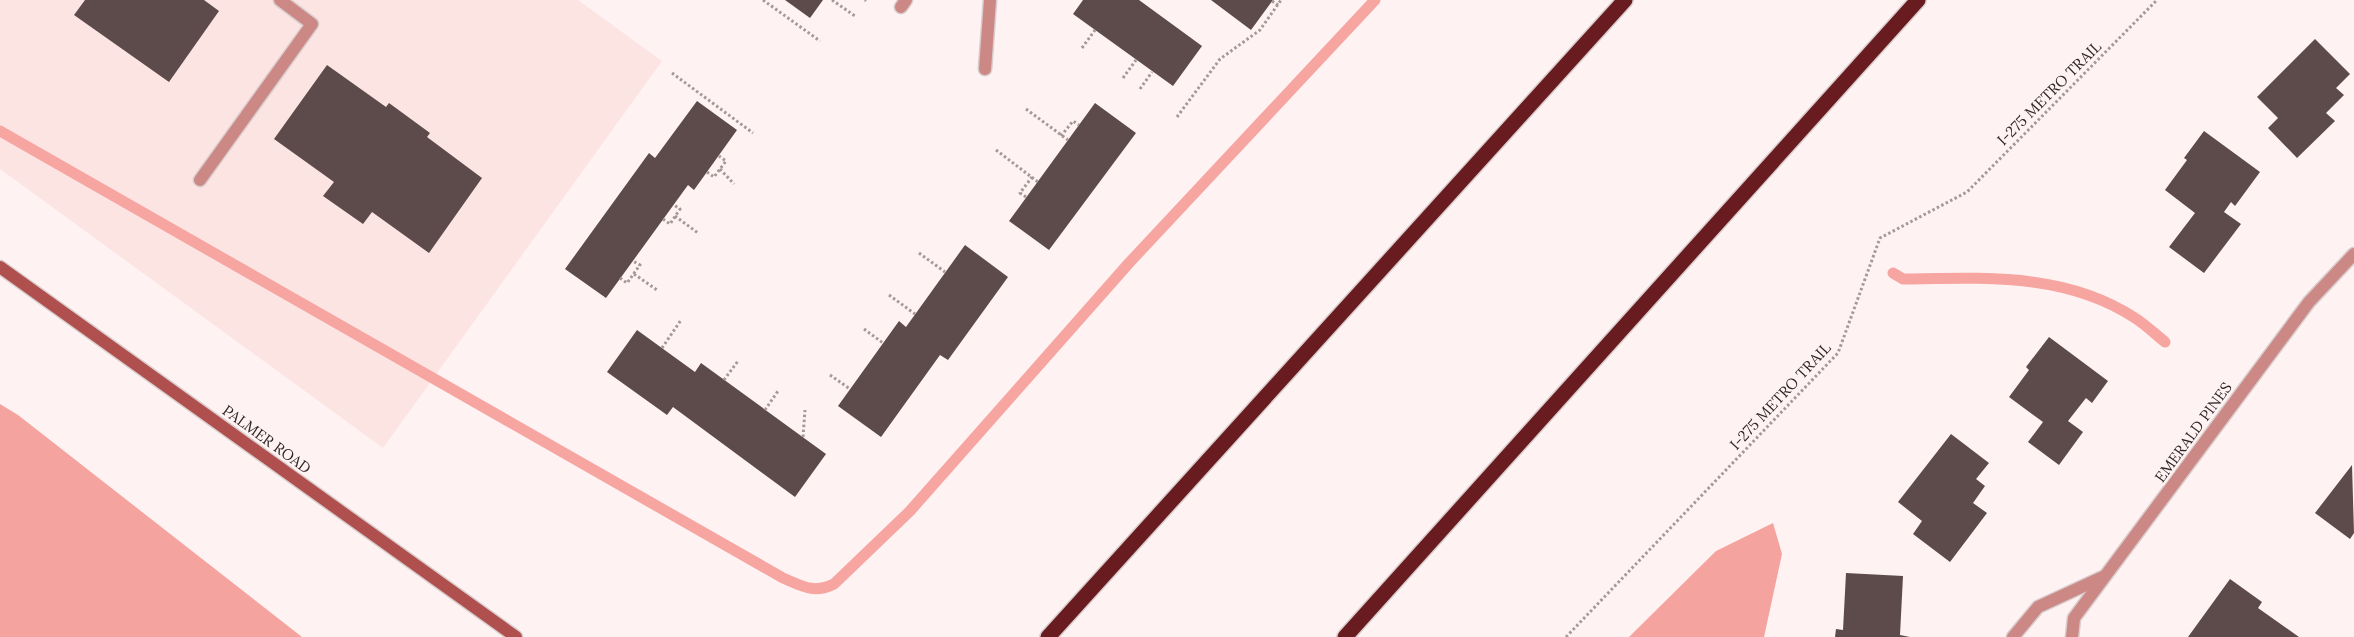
<svg xmlns="http://www.w3.org/2000/svg" width="2354" height="637" viewBox="0 0 2354 637" font-family="Lora,serif">
	<style>
		.built { fill: #fce4e3 }
		.forest { fill: #f5a39f }
		.lines { fill: none; stroke-linecap: round; stroke-linejoin: round }
		.stream { stroke: #f7a5a1; stroke-width: 11 }
		.building { fill: #5c4b4a }
		.lane-casing { stroke: #d9cdcd; stroke-width: 15 }
		.street-casing { stroke: #d9cdcd; stroke-width: 15 }
		.secondary-casing { stroke: #d9cdcd; stroke-width: 15 }
		.highway-casing { stroke: #d9cdcd; stroke-width: 18 }
		.path { stroke: #a49999; stroke-width: 3; stroke-dasharray: 2.5 2.5; stroke-linecap: butt }
		.lane { stroke: #cb8885; stroke-width: 12 }
		.street { stroke: #cb8885; stroke-width: 12 }
		.secondary { stroke: #af504f; stroke-width: 12 }
		.highway { stroke: #691c1f; stroke-width: 15 }
		.labels { text-anchor: middle; dominant-baseline: central; stroke-width: 5; stroke-linejoin: round; paint-order: stroke }
		.street-label { font-size: 15px; fill: #2e2626; stroke: #fff2f2 }
	</style>
	<rect width="100%" height="100%" fill="#fff2f2"/>
	<!-- built -->
	<path class="built" d="M 0,0 L 578,0 L 662,61 L 383,448 L 0,169 Z"/>
	<!-- forest -->
	<path class="forest" d="M 0,404 L 18,415 L 302,637 L 0,637 Z
		M 1773,523 L 1782,554 L 1764,637 L 1629,637 L 1716,551 Z"/>
	<g class="lines">
		<!-- stream -->
		<path class="stream" d="M 0,131 L 783,578 C 802,586 814,594 834,584 L 910,511 L 1129,263 L 1375,0
			M 1893,273 L 1903,279 C 1983,278 2065,272 2135,318 C 2146,325 2155,334 2165,342"/>
	</g>
	<!-- building -->
	<path class="building" d="M 85,0 L 204,0 L 219,11 L 169,82 L 74,15 Z
		M 785,0 L 823,0 L 810,18 Z
		M 1083,0 L 1139,0 L 1202,46 L 1173,86 L 1073,14 Z
		M 1211,0 L 1273,0 L 1251,30 Z
		M 2315,39 L 2350,74 L 2336,88 L 2344,95 L 2326,113 L 2335,121 L 2297,158 L 2268,128 L 2278,118 L 2257,97 Z
		M 327,65 L 386,107 L 389,103 L 430,133 L 427,137 L 482,178 L 429,253 L 372,212 L 363,224 L 323,196 L 334,182 L 274,139 Z
		M 697,101 L 737,130 L 694,190 L 688,185 L 606,298 L 565,269 L 649,153 L 655,158 Z
		M 1095,103 L 1136,133 L 1049,250 L 1009,221 Z
		M 2204,131 L 2260,172 L 2235,206 L 2231,202 L 2224,212 L 2241,224 L 2204,273 L 2169,247 L 2195,213 L 2165,190 L 2187,160 L 2184,158 Z
		M 965,245 L 1008,277 L 948,360 L 940,355 L 881,437 L 838,406 L 899,321 L 906,327 Z
		M 637,330 L 695,372 L 701,363 L 826,454 L 795,497 L 673,407 L 667,415 L 607,372 Z
		M 2049,337 L 2108,381 L 2092,403 L 2086,398 L 2068,421 L 2083,432 L 2059,465 L 2028,442 L 2043,422 L 2009,397 L 2029,370 L 2026,367 Z
		M 1951,434 L 1989,463 L 1976,479 L 1985,486 L 1973,503 L 1987,513 L 1950,562 L 1913,534 L 1922,521 L 1898,502 Z
		M 2352,465 L 2354,533 L 2350,539 L 2315,513 Z
		M 1846,573 L 1903,576 L 1900,635 L 1910,637 L 1835,637 L 1836,629 L 1843,630 Z
		M 2230,579 L 2262,602 L 2258,608 L 2299,637 L 2188,637 Z"/>
	<g class="lines">
		<!-- lane casing -->
		<g class="lane-casing">
			<path id="lane" d="M 901,7 L 906,0
				M 985,69 L 990,0
				M 200,180 L 312,24 L 280,0"/>
		</g>
		<!-- street casing -->
		<g class="street-casing">
			<path id="street" d="M 2013,637 L 2038,607 L 2105,576
				M 2072,637 L 2074,618 L 2309,302 L 2354,254"/>
		</g>
		<!-- secondary casing -->
		<g class="secondary-casing">
			<path id="secondary" d="M 0,267 L 516,637"/>
		</g>
		<!-- highway casing -->
		<g class="highway-casing">
			<path id="highway" d="M 1048,637 L 1625,0
				M 1345,637 L 1918,0"/>
		</g>
		<!-- path -->
		<path class="path" d="M 763,0 L 820,41
			M 832,0 L 855,16
			M 865,0 L 866,1
			M 1272,1 L 1278,5
			M 1082,48 L 1095,30
			M 672,73 L 753,133
			M 1123,78 L 1136,60
			M 1140,89 L 1152,72
			M 1026,109 L 1068,140
			M 1177,117 L 1220,59 L 1260,30 L 1281,0
			M 1061,136 L 1073,121 L 1079,125
			M 996,150 L 1038,182
			M 720,169 L 734,184
			M 707,172 L 714,177 L 726,161 L 719,156
			M 1026,197 L 1020,193 L 1032,177
			M 675,216 L 698,233
			M 663,219 L 670,224 L 680,209 L 674,205
			M 919,253 L 945,272
			M 634,274 L 657,290
			M 620,278 L 627,283 L 640,265 L 633,261
			M 889,295 L 915,314
			M 864,329 L 883,343
			M 662,348 L 681,320
			M 830,375 L 850,389
			M 724,380 L 738,361
			M 765,410 L 778,391
			M 803,437 L 805,410
			M 1566,637 L 1838,353 L 1880,238 L 1967,192 L 2157,0"/>
		<!-- lane -->
		<use href="#lane" class="lane"/>
		<!-- street -->
		<use href="#street" class="street"/>
		<!-- secondary -->
		<use href="#secondary" class="secondary"/>
		<!-- highway -->
		<use href="#highway" class="highway"/>
	</g>
	<g class="labels">
		<!-- street labels -->
		<g class="street-label">
			<text transform="translate(2049 93) rotate(-45)">I-275 METRO TRAIL</text>
			<text transform="translate(1780 396) rotate(-47)">I-275 METRO TRAIL</text>
			<text transform="translate(2193 432) rotate(-54)">EMERALD PINES</text>
			<text transform="translate(267 439) rotate(36)">PALMER ROAD</text>
		</g>
	</g>
</svg>
